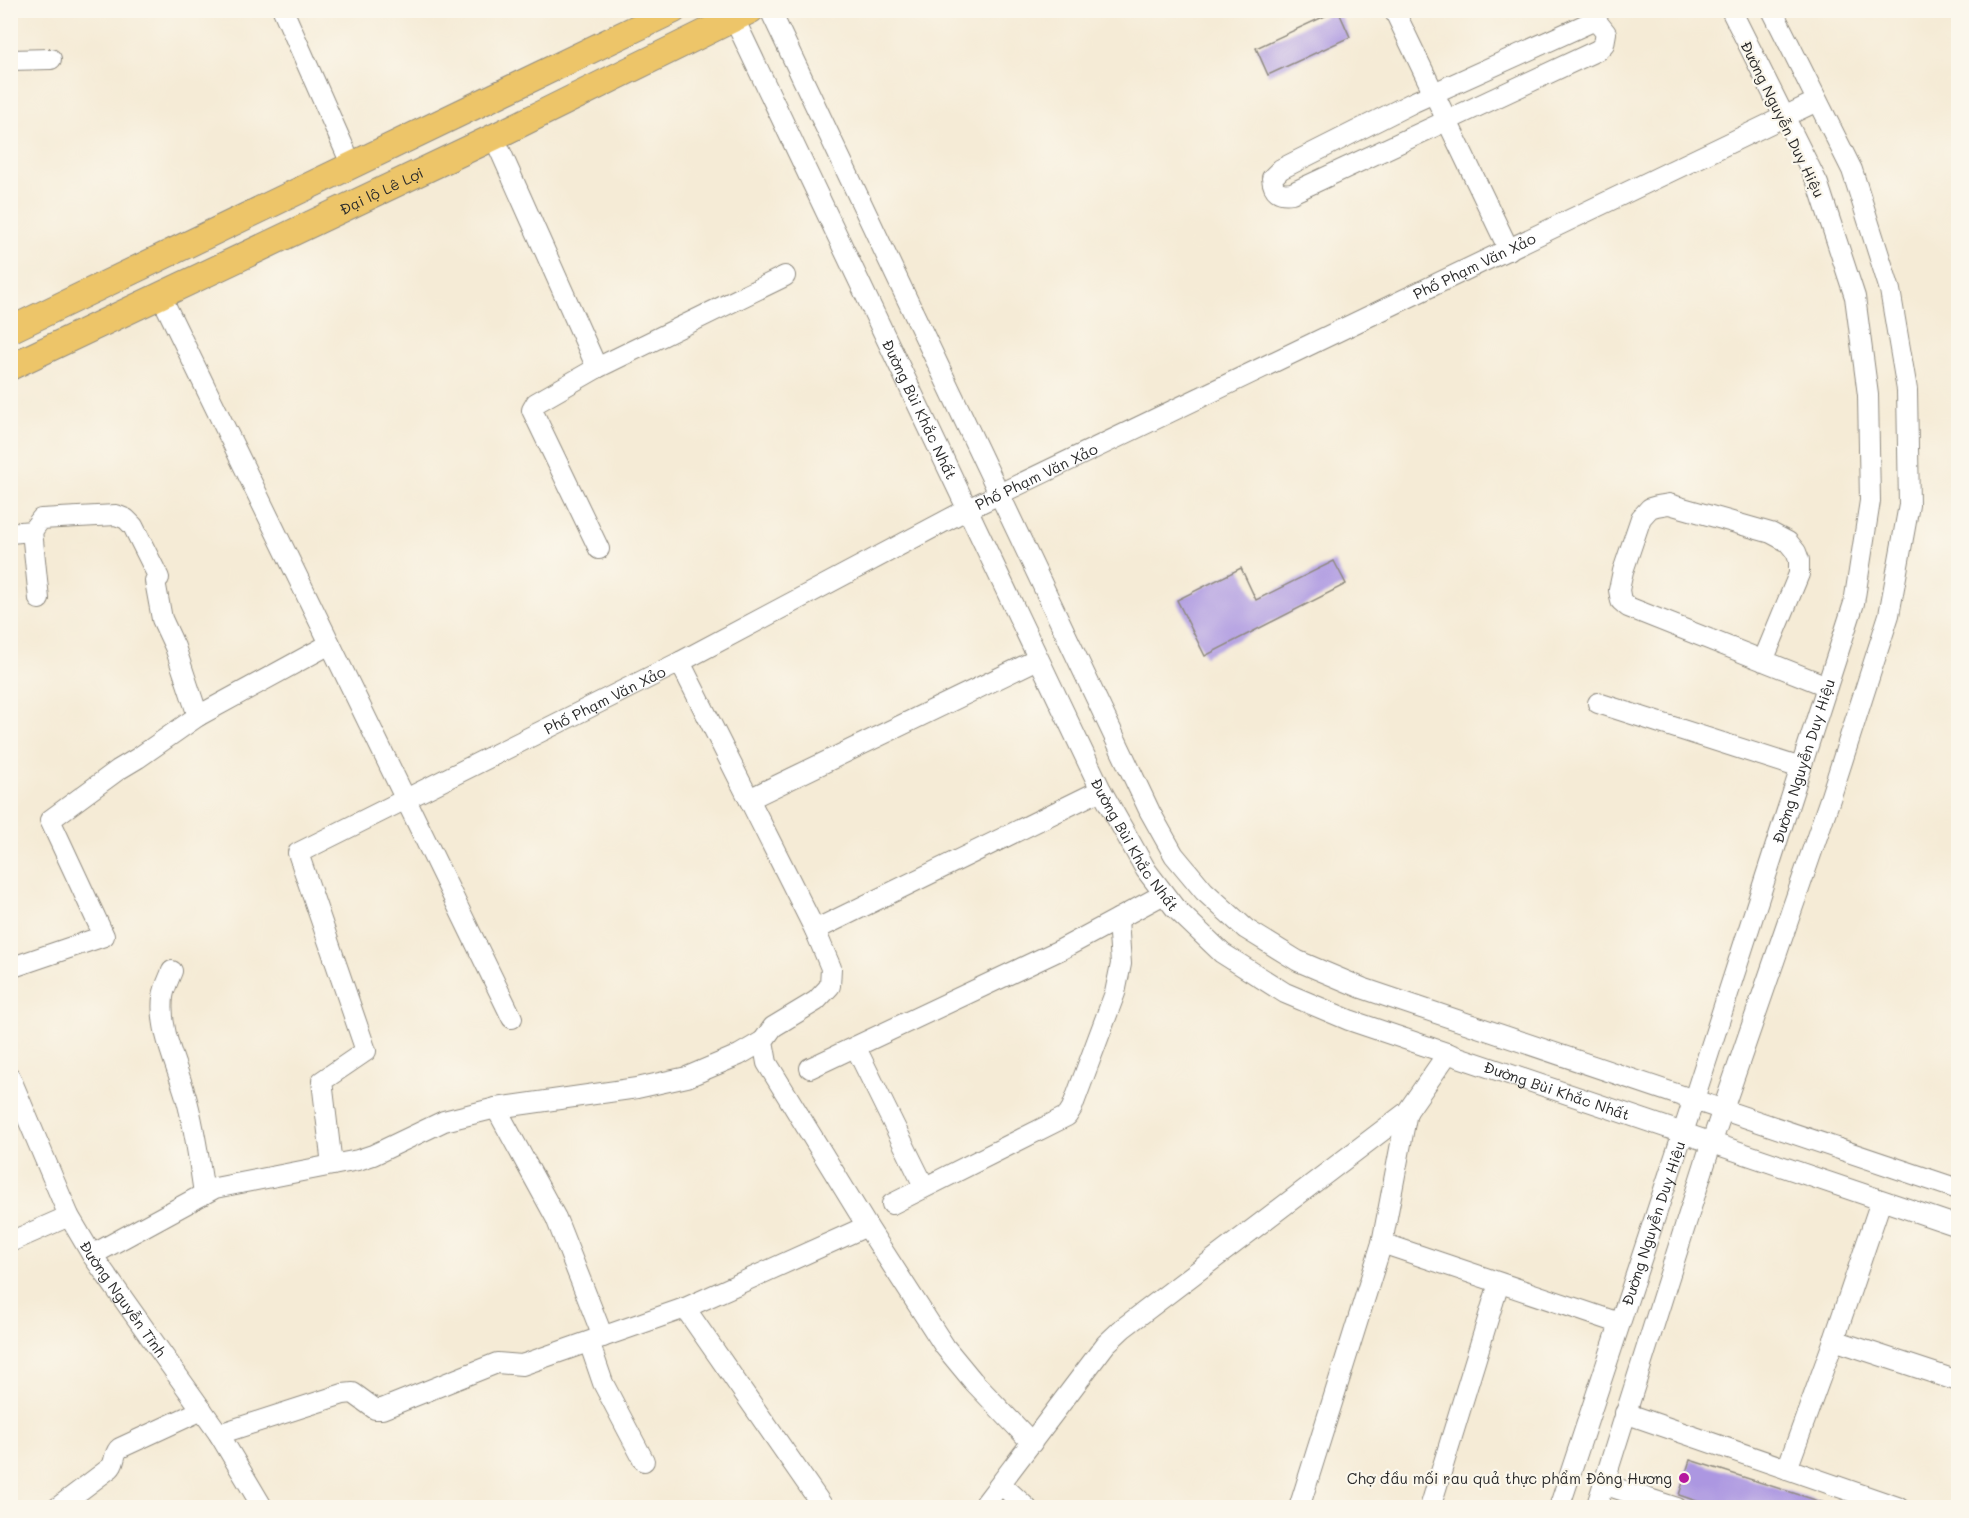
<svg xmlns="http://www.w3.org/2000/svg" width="1969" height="1518" viewBox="0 0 1969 1518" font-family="Mali,sans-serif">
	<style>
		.building { fill: #ac97e1 }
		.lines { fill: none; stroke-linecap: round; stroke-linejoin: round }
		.minor-casing { stroke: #908b80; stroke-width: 22 }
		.major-casing { stroke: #908b80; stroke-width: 28 }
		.minor { stroke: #fff; stroke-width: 20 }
		.major { stroke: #edc569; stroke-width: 26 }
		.poi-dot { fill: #b5179e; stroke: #fbf7ec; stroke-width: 2 }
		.labels { text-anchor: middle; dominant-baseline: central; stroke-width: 4.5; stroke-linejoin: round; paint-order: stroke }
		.street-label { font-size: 15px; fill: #2b2b2b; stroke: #fbf7ec }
		.poi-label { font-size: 15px; fill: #2b2b2b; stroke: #fbf7ec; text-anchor: end }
	</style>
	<rect width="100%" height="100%" fill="#fbf7ec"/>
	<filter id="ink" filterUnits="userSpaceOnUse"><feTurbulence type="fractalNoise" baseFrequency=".0167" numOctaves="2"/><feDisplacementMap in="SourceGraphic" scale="12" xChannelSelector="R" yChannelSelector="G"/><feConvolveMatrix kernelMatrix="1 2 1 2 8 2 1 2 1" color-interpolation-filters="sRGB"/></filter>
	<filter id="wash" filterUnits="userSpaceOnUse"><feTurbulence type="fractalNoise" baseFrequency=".008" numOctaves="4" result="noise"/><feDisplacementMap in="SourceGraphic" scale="24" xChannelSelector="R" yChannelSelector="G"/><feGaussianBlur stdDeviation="1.35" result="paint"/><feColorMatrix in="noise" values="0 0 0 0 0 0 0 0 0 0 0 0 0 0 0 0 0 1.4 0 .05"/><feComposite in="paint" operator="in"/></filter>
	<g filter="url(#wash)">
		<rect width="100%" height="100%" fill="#f5ebd6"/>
		<g id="blocks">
			<!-- building -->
			<path class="building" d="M 1338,10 L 1350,37 L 1268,75 L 1256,48 Z
				M 1334,561 L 1346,584 L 1205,656 L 1177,600 L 1241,568 L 1256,600 Z
				M 1690,1460 L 1828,1504 L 1828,1508 L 1717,1508 L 1679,1495 Z"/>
		</g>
	</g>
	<g filter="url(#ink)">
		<use href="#blocks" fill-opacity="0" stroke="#908b80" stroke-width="1.5"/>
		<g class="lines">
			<!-- minor casing -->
			<g class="minor-casing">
				<g id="minor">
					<path d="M 283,10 L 352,166"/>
					<path id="s1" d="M 730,10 L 1101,790 L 1146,870 L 1175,908 L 1222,953 L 1285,993 L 1349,1020 L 1958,1226"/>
					<path d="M 770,10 L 1150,812 L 1174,855 L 1204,891 L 1246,929 L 1298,961 L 1362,988 L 1958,1189"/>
					<path d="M 1394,10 L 1509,250"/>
					<path d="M 1591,22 L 1598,23 L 1606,33 L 1604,44 L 1598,50 L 1292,193 C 1279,195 1273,191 1272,178 L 1281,169 L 1414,102 Z"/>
					<path d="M 10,60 L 51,59"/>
					<path d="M 494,137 L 597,368 L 785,276"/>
					<path d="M 160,294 L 512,1018"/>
					<path d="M 597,368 L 536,403 L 532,410 L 599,549"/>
					<path d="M 32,531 L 39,599"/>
					<path d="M 10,533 L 32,531 L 41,519 L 116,515 L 126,519 L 133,526 L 159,578 L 155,581 L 162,619 L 175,647 L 198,716"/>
					<path d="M 1763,661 L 1799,574 L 1799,560 L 1796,552 L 1788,542 L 1771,533 L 1669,504 L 1657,506 L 1650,508 L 1641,518 L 1623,571 L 1619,590 L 1621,601 L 1628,607 L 1827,686"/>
					<path d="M 680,662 L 815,930 L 831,968 L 830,986 L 816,1001 L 773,1027 L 763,1041 L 767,1063 L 867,1226 L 945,1347 L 973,1381 L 1032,1443"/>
					<path d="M 1598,703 L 1801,768"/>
					<path d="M 749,799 L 1038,659"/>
					<path d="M 815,930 L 1101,790"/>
					<path d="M 10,968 L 104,936 L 50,820 L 118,770 L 138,758 L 198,716 L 330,644"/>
					<path d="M 172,971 C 169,979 164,988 163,997 C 159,1031 177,1065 186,1097 C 195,1128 199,1161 204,1193"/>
					<path d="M 856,1048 L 924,1186"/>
					<path d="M 810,1068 L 1062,949 L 1164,894"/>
					<path id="s2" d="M 10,1077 L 69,1216 L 92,1255 L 219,1434 L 263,1508"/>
					<path d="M 496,1108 L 556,1218 L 603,1337"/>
					<path id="s3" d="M 332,1165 L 322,1081 L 366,1051 L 298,853 L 680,662 L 968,509 L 1817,101"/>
					<path d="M 892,1204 L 1067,1116 L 1072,1108 L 1115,993 L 1121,964 L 1118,919"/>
					<path d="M 10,1242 L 69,1216"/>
					<path d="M 1382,1243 L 1619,1323"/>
					<path d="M 92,1255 L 215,1188 L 358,1160 L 373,1155 L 444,1121 L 496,1108 L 637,1088 L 687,1077 L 739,1055 L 763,1041"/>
					<path d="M 685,1308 L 824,1508"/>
					<path d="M 1834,1340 L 1958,1381"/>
					<path d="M 589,1342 L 603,1383 L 644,1461"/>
					<path d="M 1625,1413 L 1900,1508"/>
					<path d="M 219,1434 L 343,1394 L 353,1393 L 375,1409 L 382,1409 L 497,1363 L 522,1365 L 685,1308 L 867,1226"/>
					<path d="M 1787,1469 L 1834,1340 L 1881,1201"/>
					<path d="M 1001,1484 L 1027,1508"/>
					<path d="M 1603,1484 L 1677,1508"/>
					<path d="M 57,1508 L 110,1468 C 116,1463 113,1453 120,1448 L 202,1410"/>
					<path d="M 982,1508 L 1106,1344 L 1123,1328 L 1407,1112 L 1448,1053"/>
					<path d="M 1299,1508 L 1382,1243 L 1407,1112"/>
					<path d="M 1430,1508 L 1499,1283"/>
					<path id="s4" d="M 1559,1508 L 1694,1099 L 1854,603 L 1870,501 L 1868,395 L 1855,297 L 1818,184 L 1731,10"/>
					<path d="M 1596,1508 L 1711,1144 L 1831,796 L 1889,615 L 1909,505 L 1907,390 L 1890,290 L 1852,170 L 1772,10"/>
				</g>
			</g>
			<!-- major casing -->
			<g class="major-casing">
				<g id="major">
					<path d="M 10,330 L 674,10"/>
					<path id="s5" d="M 10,367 L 494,137 L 751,10"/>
				</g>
			</g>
			<!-- minor -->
			<use href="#minor" class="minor"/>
			<!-- major -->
			<use href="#major" class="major"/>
		</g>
	</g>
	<!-- markers -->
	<circle class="poi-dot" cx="1684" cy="1478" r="6"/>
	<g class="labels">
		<!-- street labels -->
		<g class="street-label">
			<text transform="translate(1783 119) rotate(64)">Đường Nguyễn Duy Hiệu</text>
			<text stroke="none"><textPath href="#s5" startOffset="411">Đại lộ Lê Lợi</textPath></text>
			<text stroke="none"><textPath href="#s3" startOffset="1662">Phố Phạm Văn Xảo</textPath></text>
			<text stroke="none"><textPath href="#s1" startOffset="442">Đường Bùi Khắc Nhất</textPath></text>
			<text stroke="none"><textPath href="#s3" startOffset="1176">Phố Phạm Văn Xảo</textPath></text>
			<text stroke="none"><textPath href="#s3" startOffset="690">Phố Phạm Văn Xảo</textPath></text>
			<text stroke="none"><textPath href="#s4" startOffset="786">Đường Nguyễn Duy Hiệu</textPath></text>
			<text stroke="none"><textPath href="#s1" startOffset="928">Đường Bùi Khắc Nhất</textPath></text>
			<text stroke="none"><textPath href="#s1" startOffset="1432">Đường Bùi Khắc Nhất</textPath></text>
			<text stroke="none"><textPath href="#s4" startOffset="300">Đường Nguyễn Duy Hiệu</textPath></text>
			<text stroke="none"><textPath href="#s2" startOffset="250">Đường Nguyễn Tĩnh</textPath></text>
		</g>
		<!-- poi labels -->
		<g class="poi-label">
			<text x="1672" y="1478">Chợ đầu mối rau quả thực phẩm Đông Hương</text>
		</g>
	</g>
	<!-- margin -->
	<rect width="1969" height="1518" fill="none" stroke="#fbf7ec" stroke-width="36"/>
</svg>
